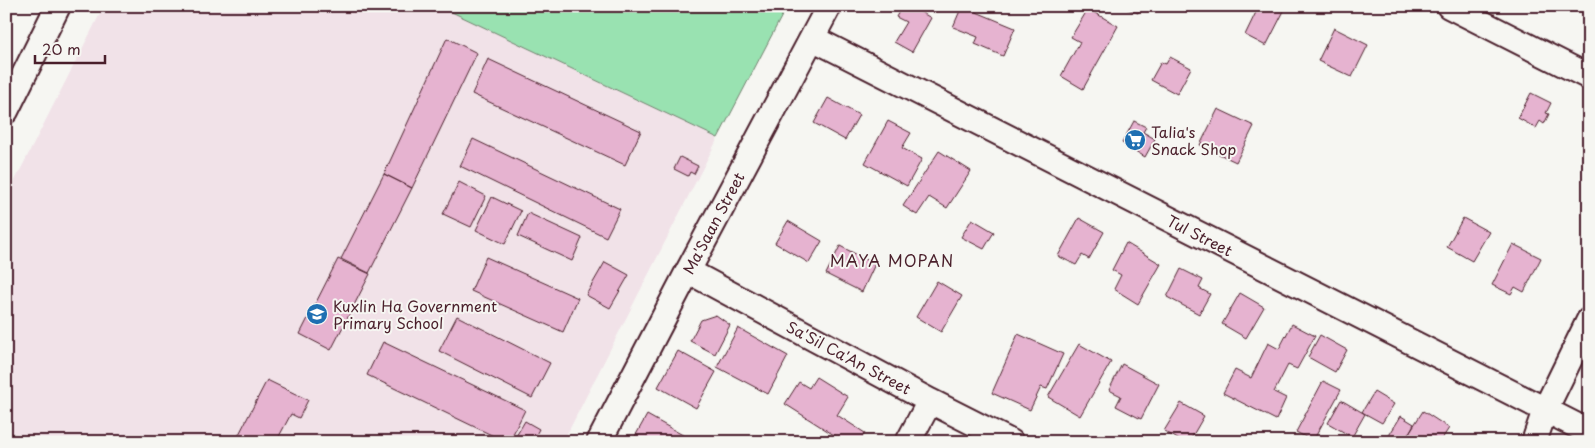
<svg xmlns="http://www.w3.org/2000/svg" width="1595" height="448" viewBox="0 0 1595 448" font-family="'Playpen Sans',sans-serif">
	<style>
		.built { fill: #f1e2e8 }
		.green { fill: #99e2b1; stroke: #72806e }
		.building { fill: #e6b3d0; stroke: #4a1f2b }
		.lines { fill: none; stroke-linecap: round; stroke-linejoin: round }
		.minor-casing { stroke: #4a1f2b; stroke-width: 28 }
		.minor { stroke: #f6f6f2; stroke-width: 24 }
		.labels { text-anchor: middle; dominant-baseline: central; stroke-width: 4; stroke-linejoin: round; paint-order: stroke }
		.poi-label { font-size: 15px; fill: #4a1f2b; stroke: #f6f6f2; text-anchor: start }
		.street-label { font-size: 15px; fill: #4a1f2b; stroke: #f6f6f2 }
		.neighbourhood-label { font-size: 16px; letter-spacing: 1px; fill: #4a1f2b; stroke: #f6f6f2 }
	</style>
	<rect width="100%" height="100%" fill="#f6f6f2"/>
	<filter id="ink" filterUnits="userSpaceOnUse"><feTurbulence type="fractalNoise" baseFrequency=".02" numOctaves="2"/><feDisplacementMap in="SourceGraphic" scale="10" xChannelSelector="R" yChannelSelector="G"/><feConvolveMatrix kernelMatrix="1 2 1 2 8 2 1 2 1" color-interpolation-filters="sRGB"/></filter>
	<g filter="url(#ink)">
		<!-- built -->
		<path class="built" d="M 104,6 L 439,6 L 718,138 L 563,442 L 31,442 L 6,431 L 6,198 Z"/>
		<!-- green -->
		<path class="green" d="M 439,6 L 787,6 L 718,138 Z
			M 6,431 L 31,442 L 6,442 Z"/>
		<!-- building -->
		<path class="building" d="M 902,6 L 910,6 L 931,18 L 912,52 L 894,42 L 906,22 L 896,17 Z
			M 962,6 L 1015,28 L 1003,56 L 975,44 L 978,37 L 953,27 Z
			M 1120,6 L 1141,6 L 1138,13 Z
			M 1259,6 L 1295,6 L 1293,10 L 1286,7 L 1266,46 L 1245,35 Z
			M 1088,9 L 1118,26 L 1083,89 L 1061,76 L 1080,42 L 1071,37 Z
			M 1334,28 L 1368,45 L 1352,77 L 1318,61 Z
			M 447,38 L 477,53 L 412,188 L 384,174 Z
			M 1170,57 L 1191,68 L 1177,94 L 1151,80 L 1161,62 L 1166,64 Z
			M 488,59 L 641,131 L 625,165 L 472,94 Z
			M 1531,93 L 1551,103 L 1546,113 L 1549,114 L 1544,124 L 1540,121 L 1536,128 L 1518,118 Z
			M 828,98 L 859,115 L 845,140 L 814,123 Z
			M 1218,109 L 1254,126 L 1236,162 L 1200,145 Z
			M 888,121 L 911,133 L 902,148 L 922,159 L 907,186 L 865,163 Z
			M 1134,121 L 1146,127 L 1143,132 L 1155,139 L 1145,157 L 1122,143 Z
			M 473,139 L 620,209 L 606,237 L 460,166 Z
			M 939,151 L 971,171 L 947,208 L 929,197 L 917,215 L 903,206 Z
			M 680,157 L 698,166 L 694,174 L 690,172 L 688,176 L 674,169 Z
			M 384,174 L 412,188 L 369,273 L 341,259 Z
			M 459,182 L 486,196 L 471,227 L 443,214 Z
			M 492,197 L 521,211 L 505,244 L 476,230 Z
			M 528,213 L 582,238 L 572,261 L 518,236 Z
			M 1079,218 L 1104,232 L 1089,259 L 1082,255 L 1076,265 L 1058,256 Z
			M 1463,218 L 1489,232 L 1472,261 L 1447,247 Z
			M 972,219 L 994,232 L 984,249 L 961,237 Z
			M 788,221 L 822,241 L 809,263 L 775,243 Z
			M 1126,243 L 1161,264 L 1138,304 L 1114,289 L 1121,275 L 1112,270 Z
			M 1513,244 L 1541,258 L 1524,292 L 1515,287 L 1511,294 L 1492,285 Z
			M 840,246 L 875,264 L 862,292 L 826,274 Z
			M 486,257 L 578,298 L 563,332 L 471,291 Z
			M 338,259 L 370,274 L 331,350 L 300,334 Z
			M 605,262 L 629,275 L 610,308 L 586,295 Z
			M 1181,269 L 1203,280 L 1199,288 L 1210,294 L 1199,314 L 1167,297 Z
			M 937,281 L 962,296 L 941,332 L 916,317 Z
			M 1240,293 L 1264,307 L 1246,338 L 1222,324 Z
			M 716,315 L 730,325 L 715,354 L 690,341 L 701,320 Z
			M 457,316 L 550,363 L 532,398 L 439,351 Z
			M 1292,324 L 1315,336 L 1297,369 L 1288,365 L 1274,392 L 1286,398 L 1276,420 L 1223,393 L 1235,370 L 1251,378 L 1268,343 L 1279,349 Z
			M 738,328 L 788,356 L 768,394 L 717,367 Z
			M 1018,334 L 1063,354 L 1047,389 L 1041,387 L 1030,410 L 992,393 Z
			M 1320,335 L 1347,350 L 1335,372 L 1308,357 Z
			M 383,342 L 525,410 L 509,442 L 506,442 L 367,375 Z
			M 1079,344 L 1111,362 L 1080,416 L 1048,397 Z
			M 678,351 L 716,372 L 696,408 L 658,387 Z
			M 1122,364 L 1159,384 L 1141,419 L 1116,406 L 1121,396 L 1109,390 Z
			M 816,377 L 848,397 L 837,415 L 865,433 L 859,442 L 845,442 L 785,404 L 799,382 L 809,388 Z
			M 267,380 L 308,400 L 299,418 L 291,414 L 276,442 L 235,442 Z
			M 1323,381 L 1341,390 L 1313,441 L 1296,432 Z
			M 1374,392 L 1394,404 L 1382,423 L 1362,412 Z
			M 1341,400 L 1365,414 L 1352,437 L 1328,423 Z
			M 1181,403 L 1204,416 L 1189,442 L 1183,442 L 1164,431 Z
			M 1423,411 L 1449,428 L 1440,442 L 1416,442 L 1407,436 Z
			M 647,415 L 688,438 L 686,442 L 636,442 L 633,440 Z
			M 1401,416 L 1414,424 L 1404,442 L 1385,442 Z
			M 525,421 L 539,429 L 532,442 L 523,442 L 515,438 Z"/>
		<g class="lines">
			<!-- minor casing -->
			<g class="minor-casing">
				<path id="minor" d="M 1449,6 L 1589,77
					M 812,38 L 1589,432
					M 6,111 L 58,6
					M 688,271 L 930,401 L 1011,442
					M 599,442 L 688,271 L 829,6
					M 908,442 L 930,401
					M 1534,442 L 1545,410 L 1589,320"/>
			</g>
			<!-- minor -->
			<use href="#minor" class="minor"/>
		</g>
	</g>
	<!-- icons -->
	<defs>
		<g id="supermarket-disc" transform="scale(1.125)"><circle r="9.5" fill="#1f6fb2" stroke="#f6f6f2"/><path d="M-6-5.5h2.5l.6 2H6L4.5 2H-2.5L-4.4-4H-6ZM-1.5 3.2a1.3 1.3 0 1 0 .1 0ZM3 3.2a1.3 1.3 0 1 0 .1 0Z" fill="#fff"/></g>
		<g id="school-disc" transform="scale(1.125)"><circle r="9.5" fill="#1f6fb2" stroke="#f6f6f2"/><path d="M0-5L7-2L0 1L-7-2ZM-4 1L0 2.5L4 1V4Q0 6-4 4Z" fill="#fff"/></g>
	</defs>
	<g fill-rule="evenodd">
		<use href="#supermarket-disc" x="1135" y="140"/>
		<use href="#school-disc" x="317" y="314"/>
	</g>
	<g class="labels">
		<!-- poi labels -->
		<g class="poi-label">
			<text x="1151" y="131">Talia's<tspan x="1151" dy="17">Snack Shop</tspan></text>
			<text x="333" y="305">Kuxlin Ha Government<tspan x="333" dy="17">Primary School</tspan></text>
		</g>
		<!-- street labels -->
		<g class="street-label">
			<text transform="translate(713 223) rotate(-62)">Ma'Saan Street</text>
			<text transform="translate(1200 235) rotate(27)">Tul Street</text>
			<text transform="translate(849 357) rotate(28)">Sa'Sil Ca'An Street</text>
		</g>
		<!-- neighbourhood labels -->
		<g class="neighbourhood-label">
			<text x="892" y="260">MAYA MOPAN</text>
		</g>
	</g>
	<!-- margin -->
	<rect width="1595" height="448" fill="none" stroke="#f6f6f2" stroke-width="25"/>
	<rect x="12" y="12" width="1570" height="423" fill="none" stroke="#4a1f2b" stroke-width="2" filter="url(#ink)"/>
	<!-- scale -->
	<path d="M35 55v8h70v-8" fill="none" stroke="#4a1f2b" stroke-width="2.5"/>
	<text x="42" y="55" font-size="15" fill="#4a1f2b" stroke="#f6f6f2" stroke-width="4" paint-order="stroke">20 m</text>
</svg>
